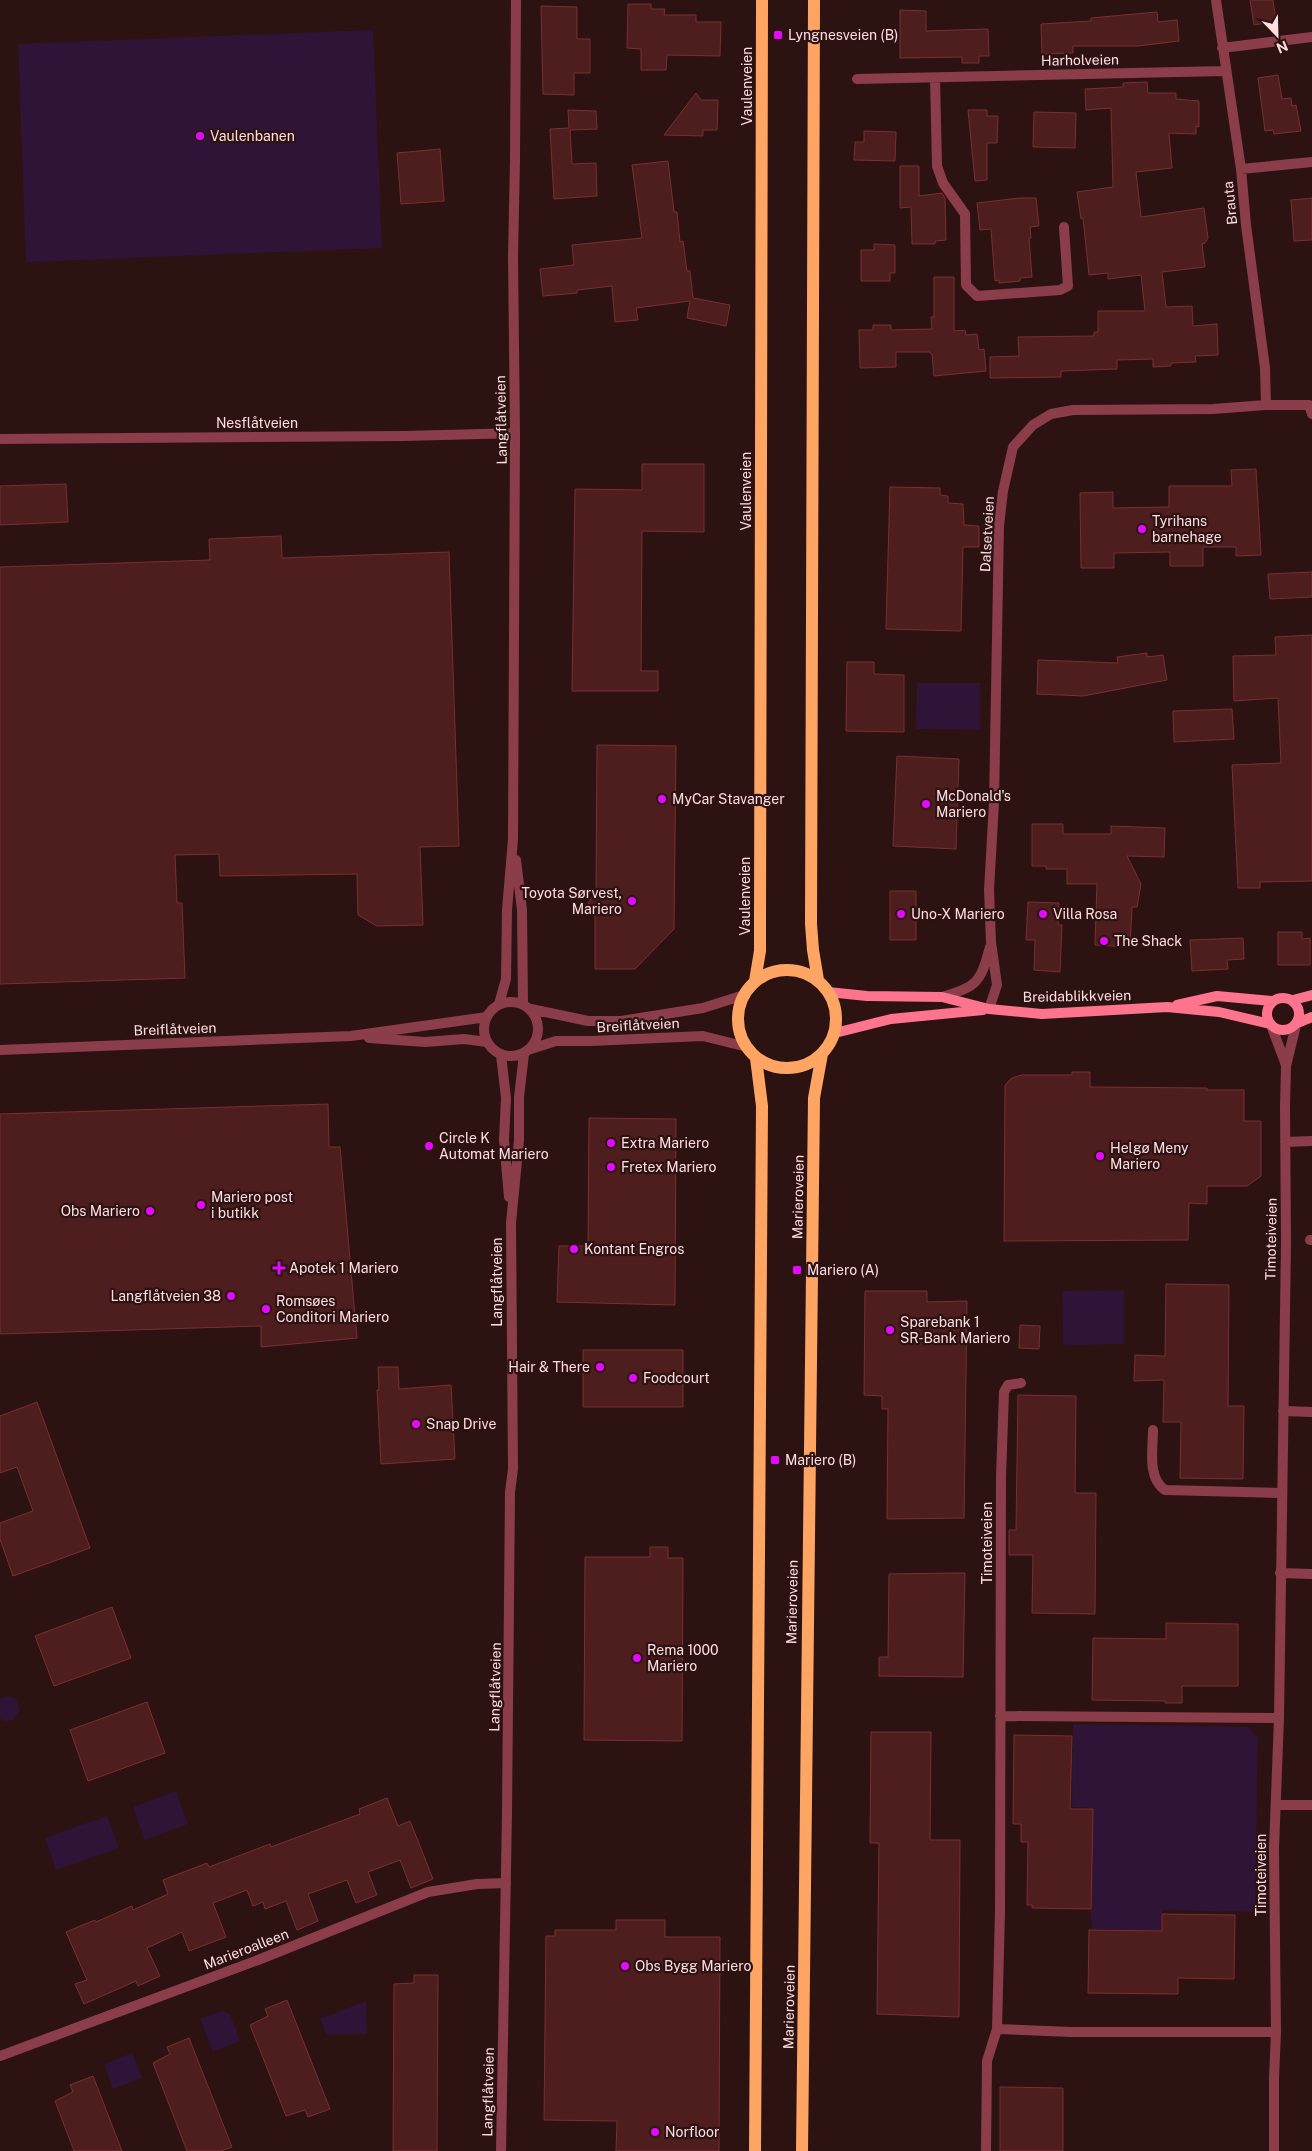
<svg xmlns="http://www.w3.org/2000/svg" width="1312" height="2151" viewBox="0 0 1312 2151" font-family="'Public Sans',sans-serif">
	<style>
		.green { fill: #2f1437 }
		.building { fill: #4e1d1e; stroke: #7a2f30 }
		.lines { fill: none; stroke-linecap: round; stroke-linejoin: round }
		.minor { stroke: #8c3d4a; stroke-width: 10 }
		.tertiary { stroke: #8c3d4a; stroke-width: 10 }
		.secondary { stroke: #ff748d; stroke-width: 10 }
		.primary { stroke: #ffa564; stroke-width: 12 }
		.poi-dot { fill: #e509ff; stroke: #2d1212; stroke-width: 2 }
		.labels { text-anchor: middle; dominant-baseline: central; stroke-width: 4.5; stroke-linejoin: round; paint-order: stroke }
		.poi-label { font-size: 14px; fill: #ffdde0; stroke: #2d1212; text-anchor: start }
		.street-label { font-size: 14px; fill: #ffdde0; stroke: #2d1212 }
	</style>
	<rect width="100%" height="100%" fill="#2d1212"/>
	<!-- green -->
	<path class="green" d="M 373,30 L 382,248 L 26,262 L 18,44 Z
		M 917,683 L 980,683 L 980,730 L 916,729 Z
		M 1124,1290 L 1124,1344 L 1063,1345 L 1062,1291 Z
		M 8,1696 L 16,1699 L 20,1710 L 13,1720 L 5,1721 L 0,1719 L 0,1699 Z
		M 1073,1724 L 1248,1727 L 1258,1738 L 1255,1912 L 1162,1910 L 1161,1931 L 1092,1929 L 1090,1905 L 1092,1808 L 1072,1807 Z
		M 176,1791 L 188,1824 L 145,1840 L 133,1807 Z
		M 107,1816 L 119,1848 L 56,1870 L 45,1838 Z
		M 366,2001 L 367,2034 L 326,2034 L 320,2019 Z
		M 221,2011 L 230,2014 L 240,2041 L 213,2052 L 200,2019 Z
		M 132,2053 L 142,2078 L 113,2089 L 104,2064 Z"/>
	<!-- building -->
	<path class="building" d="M 1250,0 L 1273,0 L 1276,21 L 1254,25 Z
		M 628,4 L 651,4 L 651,9 L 665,9 L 664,15 L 696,15 L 696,22 L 721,22 L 720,56 L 667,55 L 666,70 L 641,70 L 641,49 L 627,48 Z
		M 541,6 L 577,7 L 577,39 L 590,39 L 590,73 L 574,73 L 574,95 L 543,94 Z
		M 900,10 L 926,11 L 926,31 L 988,29 L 989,56 L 979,56 L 979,63 L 962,63 L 962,57 L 900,58 Z
		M 1157,12 L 1158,22 L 1177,20 L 1179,41 L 1138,46 L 1073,46 L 1073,53 L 1042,54 L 1041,24 L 1091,21 L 1091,18 Z
		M 1278,75 L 1282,99 L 1291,98 L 1292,106 L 1296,105 L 1301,131 L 1274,134 L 1273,130 L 1265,131 L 1258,78 Z
		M 1147,82 L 1148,93 L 1176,93 L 1176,99 L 1199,101 L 1199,127 L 1196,126 L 1196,134 L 1169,133 L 1172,168 L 1136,172 L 1141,217 L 1204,208 L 1208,238 L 1205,243 L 1202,244 L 1205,267 L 1162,272 L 1166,307 L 1192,306 L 1193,326 L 1217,324 L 1218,355 L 1195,356 L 1196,362 L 1171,363 L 1171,366 L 1153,367 L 1153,359 L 1117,360 L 1117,369 L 1061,371 L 1061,377 L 990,378 L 990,357 L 1019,356 L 1018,337 L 1094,336 L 1094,332 L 1098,332 L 1098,311 L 1145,311 L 1141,275 L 1108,279 L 1108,273 L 1089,275 L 1083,218 L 1081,219 L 1077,192 L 1113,187 L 1111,108 L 1086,110 L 1085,89 L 1123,87 L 1123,83 Z
		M 696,93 L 701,100 L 718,100 L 717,130 L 703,130 L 703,136 L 664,135 Z
		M 568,110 L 596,111 L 597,129 L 570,130 L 572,164 L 596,163 L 597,196 L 554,199 L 550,129 L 569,128 Z
		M 968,110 L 987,110 L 987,116 L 998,116 L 997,143 L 987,143 L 987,180 L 975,181 Z
		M 1034,112 L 1076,113 L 1075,148 L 1033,147 Z
		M 864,131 L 896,132 L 895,161 L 854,160 L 855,142 L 864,142 Z
		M 440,149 L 444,201 L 401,204 L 397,153 Z
		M 668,161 L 674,212 L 677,212 L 680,242 L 683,241 L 687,271 L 690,271 L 693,298 L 730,305 L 726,326 L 687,318 L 690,301 L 636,308 L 638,320 L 615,322 L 612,286 L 577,290 L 577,293 L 543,296 L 540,269 L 574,265 L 572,245 L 642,238 L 632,165 Z
		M 900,166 L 919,166 L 919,196 L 942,193 L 945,198 L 946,240 L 935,241 L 935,244 L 912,244 L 911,207 L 900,208 Z
		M 1020,198 L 1036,198 L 1039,226 L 1030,227 L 1031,238 L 1029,238 L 1032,277 L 1020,278 L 1020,281 L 999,283 L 999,280 L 995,281 L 991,229 L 980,230 L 977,203 Z
		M 1312,198 L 1312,240 L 1294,241 L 1291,200 Z
		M 874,244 L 895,245 L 895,273 L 890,273 L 890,281 L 861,281 L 861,250 L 874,250 Z
		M 934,277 L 954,277 L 954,331 L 965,330 L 966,335 L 977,334 L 979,350 L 984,349 L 986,371 L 934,376 L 932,355 L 930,352 L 896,352 L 896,367 L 860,368 L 859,330 L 873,330 L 873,325 L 891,325 L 891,330 L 932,329 L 931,317 L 934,317 Z
		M 642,464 L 704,464 L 704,532 L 642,531 L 641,671 L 658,671 L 658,691 L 572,691 L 575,489 L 642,490 Z
		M 1256,469 L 1261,555 L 1236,556 L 1236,547 L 1203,547 L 1203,566 L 1170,566 L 1170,552 L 1114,553 L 1114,568 L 1081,568 L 1080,493 L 1113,492 L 1113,508 L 1169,507 L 1169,486 L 1232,486 L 1231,470 Z
		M 66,484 L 68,522 L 0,525 L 0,486 Z
		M 890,487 L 940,488 L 940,495 L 948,496 L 948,503 L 963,504 L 964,525 L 979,526 L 979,547 L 963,547 L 961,631 L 886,629 Z
		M 281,536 L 282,558 L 449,552 L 459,846 L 420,847 L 423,925 L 377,926 L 358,915 L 357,874 L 220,876 L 219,854 L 175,855 L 177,903 L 182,903 L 185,978 L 0,984 L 0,567 L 210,560 L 209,539 Z
		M 1312,572 L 1312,597 L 1270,599 L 1268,574 Z
		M 1312,635 L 1312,881 L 1260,882 L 1260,888 L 1238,888 L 1232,765 L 1281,763 L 1278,698 L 1234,701 L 1233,656 L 1276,655 L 1275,637 Z
		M 1147,653 L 1147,657 L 1163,655 L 1167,680 L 1083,696 L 1037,694 L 1038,660 L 1118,663 L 1117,657 Z
		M 847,662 L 874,662 L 874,674 L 904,675 L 904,732 L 846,731 Z
		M 1232,709 L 1234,739 L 1174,742 L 1173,711 Z
		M 597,745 L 676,746 L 674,929 L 635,969 L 595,969 L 595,909 L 588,903 L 596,893 Z
		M 897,756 L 959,759 L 956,849 L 893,846 Z
		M 1032,824 L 1063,824 L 1063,834 L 1111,834 L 1111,826 L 1165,828 L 1164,857 L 1127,856 L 1141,884 L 1137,907 L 1132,907 L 1130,947 L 1095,945 L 1097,884 L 1067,884 L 1067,869 L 1046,869 L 1046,866 L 1032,866 Z
		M 890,891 L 916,891 L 916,940 L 890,940 Z
		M 1028,902 L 1059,903 L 1058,925 L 1062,925 L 1060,972 L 1034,970 L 1035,940 L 1026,940 Z
		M 1278,932 L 1302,932 L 1302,939 L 1310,938 L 1310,965 L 1278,965 Z
		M 1243,938 L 1244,959 L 1227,960 L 1228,969 L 1192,971 L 1190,940 Z
		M 1072,1072 L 1090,1072 L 1090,1087 L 1207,1088 L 1207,1090 L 1244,1090 L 1244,1121 L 1261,1121 L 1261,1176 L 1247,1186 L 1207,1186 L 1207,1204 L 1189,1203 L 1188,1240 L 1004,1241 L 1005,1085 L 1012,1078 L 1022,1075 L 1072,1075 Z
		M 328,1104 L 329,1147 L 340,1147 L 357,1338 L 261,1347 L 261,1326 L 0,1334 L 0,1114 Z
		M 589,1118 L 676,1119 L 675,1305 L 557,1302 L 559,1246 L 588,1246 Z
		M 1166,1284 L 1229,1285 L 1228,1406 L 1244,1406 L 1243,1479 L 1180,1478 L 1181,1422 L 1163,1422 L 1164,1380 L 1134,1381 L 1135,1355 L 1165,1356 Z
		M 865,1291 L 927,1291 L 927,1302 L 967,1301 L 964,1518 L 887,1519 L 888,1409 L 882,1409 L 882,1396 L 864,1395 Z
		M 1020,1325 L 1040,1326 L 1039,1349 L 1019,1348 Z
		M 583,1350 L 683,1350 L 683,1407 L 583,1407 Z
		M 378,1367 L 398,1367 L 399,1389 L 451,1385 L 455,1459 L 381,1464 L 377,1390 L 379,1390 Z
		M 1018,1395 L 1076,1396 L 1075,1493 L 1096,1493 L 1095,1614 L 1032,1613 L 1033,1555 L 1009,1555 L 1009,1530 L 1016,1530 Z
		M 37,1402 L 90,1548 L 13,1576 L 0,1539 L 0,1523 L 33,1511 L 17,1467 L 0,1473 L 0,1416 Z
		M 650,1547 L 668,1547 L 668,1558 L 683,1558 L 682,1741 L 584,1740 L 585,1557 L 650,1557 Z
		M 953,1573 L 965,1573 L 963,1677 L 879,1676 L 879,1657 L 888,1657 L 889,1574 Z
		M 112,1607 L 131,1658 L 54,1686 L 35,1636 Z
		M 1166,1623 L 1238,1624 L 1238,1686 L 1182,1686 L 1182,1703 L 1165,1703 L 1165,1701 L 1092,1700 L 1093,1638 L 1166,1639 Z
		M 147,1702 L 165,1753 L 88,1781 L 70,1730 Z
		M 871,1732 L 931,1732 L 930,1840 L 960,1840 L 959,2017 L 877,2014 L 879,1843 L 870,1843 Z
		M 1014,1735 L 1072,1736 L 1070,1809 L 1093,1809 L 1091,1909 L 1032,1908 L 1032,1905 L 1027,1905 L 1028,1842 L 1021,1842 L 1021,1824 L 1013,1824 Z
		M 387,1798 L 398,1826 L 410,1821 L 433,1879 L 411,1888 L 400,1860 L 368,1872 L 377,1895 L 356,1903 L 347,1880 L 308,1894 L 318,1921 L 297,1930 L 286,1901 L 265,1909 L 263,1902 L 253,1906 L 247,1890 L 213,1903 L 226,1937 L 189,1951 L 182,1932 L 147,1948 L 160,1976 L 138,1986 L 136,1981 L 84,2004 L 75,1984 L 87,1980 L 66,1932 L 95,1920 L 96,1922 L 132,1906 L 133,1910 L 168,1894 L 163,1880 L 207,1863 L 209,1867 L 270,1844 L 271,1847 L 360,1814 L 359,1809 Z
		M 1162,1914 L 1235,1915 L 1234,1979 L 1178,1978 L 1178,1994 L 1088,1993 L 1089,1930 L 1162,1931 Z
		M 616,1920 L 665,1920 L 665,1937 L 720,1937 L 719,2151 L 616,2151 L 617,2121 L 544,2120 L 546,1936 L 555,1936 L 555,1930 L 616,1930 Z
		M 414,1975 L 438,1975 L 437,2151 L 393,2151 L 394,1984 L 414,1983 Z
		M 287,2000 L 330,2109 L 308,2117 L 305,2110 L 286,2116 L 250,2025 L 268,2016 L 265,2009 Z
		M 189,2038 L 232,2147 L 221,2151 L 187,2151 L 153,2063 L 170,2054 L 167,2047 Z
		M 93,2076 L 122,2151 L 74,2151 L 55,2101 L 73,2092 L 70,2085 Z
		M 1000,2087 L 1063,2088 L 1063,2151 L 1000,2151 Z"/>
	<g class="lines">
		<!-- minor -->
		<path class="minor" d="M 1216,0 L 1241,169 L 1246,225 L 1265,368 L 1266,405
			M 1222,48 L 1312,37
			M 935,78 L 937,166 L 943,183 L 965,214 L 966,285 L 977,296 L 1060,290 L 1068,286 L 1064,227
			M 857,79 L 1225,71
			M 1241,169 L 1312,162
			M 0,439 L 404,436 L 515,433
			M 516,860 L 522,910 L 523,1004
			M 942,997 C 977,986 980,984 990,947
			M 499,1004 L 506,979 L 507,910 L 513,839 L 515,433 L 513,256 L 515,161 L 516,0
			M 989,1009 L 997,985 L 991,942 L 989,890 L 994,803 L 999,526 L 1003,491 L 1013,447 L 1033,425 L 1051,414 L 1073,410 L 1213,409 L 1266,405 L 1309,405 L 1312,414
			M 1271,1025 L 1286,1065
			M 1285,1142 L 1312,1141
			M 1310,1240 L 1312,1240
			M 1283,1411 L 1312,1412
			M 1153,1430 C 1153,1449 1147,1478 1165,1490 L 1281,1493
			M 1280,1573 L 1312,1574
			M 1000,1716 L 1279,1718
			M 1276,1805 L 1312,1805
			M 997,2029 L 1071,2032 L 1276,2032
			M 0,2056 L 258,1960 L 428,1892 L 477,1884 L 506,1883
			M 986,2151 L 987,2061 L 997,2029 L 1000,1911 L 1001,1477 L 1004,1392 L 1008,1385 L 1021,1383
			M 1274,2151 L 1274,2078 L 1276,2032 L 1274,1848 L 1279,1718 L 1286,1243 L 1285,1106 L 1286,1066 L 1296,1025"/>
		<!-- tertiary -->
		<path class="tertiary" d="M484 1029a27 27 0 1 1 54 0a27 27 0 1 1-54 0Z
			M 531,1009 L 588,1021 L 621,1021 L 703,1008 L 744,995
			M 369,1038 L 425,1042 L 464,1039 L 487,1042
			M 531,1049 L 556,1041 L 591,1041 L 703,1036 L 747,1047
			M 0,1050 L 351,1036 L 487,1017
			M 501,1055 L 506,1098 L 504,1140 L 509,1197
			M 501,2151 L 507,1813 L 510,1492 L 513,1469 L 511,1223 L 519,1140 L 519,1097 L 524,1054"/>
		<!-- secondary -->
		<path class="secondary" d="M 828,992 L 867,996 L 942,997 L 989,1009 L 1042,1014 L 1167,1007 L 1219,1012 L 1270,1024
			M1267 1014a16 16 0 1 1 32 0a16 16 0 1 1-32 0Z
			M 1293,1000 L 1312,995
			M 1177,1005 L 1217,996 L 1272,1001
			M 1297,1023 L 1312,1017
			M 835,1033 L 891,1019 L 983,1010"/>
		<!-- primary -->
		<path class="primary" d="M 814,0 L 811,924 L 813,950 L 818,980
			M738 1019a49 49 0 1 1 98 0a49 49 0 1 1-98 0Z
			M 755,981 L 760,951 L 760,924 L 762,0
			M 755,2151 L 762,1106 L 756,1058
			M 802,2151 L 814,1098 L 822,1054"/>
	</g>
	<!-- markers -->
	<g class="poi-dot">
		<rect x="773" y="30" width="10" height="10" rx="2.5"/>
		<circle cx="200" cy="136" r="5"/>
		<circle cx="1142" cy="529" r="5"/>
		<circle cx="662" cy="799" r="5"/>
		<circle cx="926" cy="804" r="5"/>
		<circle cx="632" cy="901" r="5"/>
		<circle cx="901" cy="914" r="5"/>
		<circle cx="1043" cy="914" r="5"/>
		<circle cx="1104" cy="941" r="5"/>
		<circle cx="611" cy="1143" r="5"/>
		<circle cx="429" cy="1146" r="5"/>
		<circle cx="1100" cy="1156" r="5"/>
		<circle cx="611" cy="1167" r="5"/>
		<circle cx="201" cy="1205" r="5"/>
		<circle cx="150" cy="1211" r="5"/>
		<circle cx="574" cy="1249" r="5"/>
		<path d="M276.5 1260.5h5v5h5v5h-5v5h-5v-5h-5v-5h5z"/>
		<rect x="792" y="1265" width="10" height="10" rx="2.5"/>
		<circle cx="231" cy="1296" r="5"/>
		<circle cx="266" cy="1309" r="5"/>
		<circle cx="890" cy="1330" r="5"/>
		<circle cx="600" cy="1367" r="5"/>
		<circle cx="633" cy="1378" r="5"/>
		<circle cx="416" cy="1424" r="5"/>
		<rect x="770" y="1455" width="10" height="10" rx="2.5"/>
		<circle cx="637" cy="1658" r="5"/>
		<circle cx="625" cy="1966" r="5"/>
		<circle cx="655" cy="2132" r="5"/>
	</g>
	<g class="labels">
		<!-- poi labels -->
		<g class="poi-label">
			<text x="788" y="35">Lyngnesveien (B)</text>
			<text x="210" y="136">Vaulenbanen</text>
			<text x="1152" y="521">Tyrihans<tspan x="1152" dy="16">barnehage</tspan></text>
			<text x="936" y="796">McDonald's<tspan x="936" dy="16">Mariero</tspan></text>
			<text x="672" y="799">MyCar Stavanger</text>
			<text x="622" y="893" text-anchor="end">Toyota Sørvest,<tspan x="622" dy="16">Mariero</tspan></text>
			<text x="911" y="914">Uno-X Mariero</text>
			<text x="1053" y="914">Villa Rosa</text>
			<text x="1114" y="941">The Shack</text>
			<text x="439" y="1138">Circle K<tspan x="439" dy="16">Automat Mariero</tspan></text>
			<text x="621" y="1143">Extra Mariero</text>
			<text x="1110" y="1148">Helgø Meny<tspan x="1110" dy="16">Mariero</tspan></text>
			<text x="621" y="1167">Fretex Mariero</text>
			<text x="211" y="1197">Mariero post<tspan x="211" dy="16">i butikk</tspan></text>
			<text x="140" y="1211" text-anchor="end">Obs Mariero</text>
			<text x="584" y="1249">Kontant Engros</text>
			<text x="289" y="1268">Apotek 1 Mariero</text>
			<text x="807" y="1270">Mariero (A)</text>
			<text x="221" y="1296" text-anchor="end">Langflåtveien 38</text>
			<text x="276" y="1301">Romsøes<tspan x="276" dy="16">Conditori Mariero</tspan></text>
			<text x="900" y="1322">Sparebank 1<tspan x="900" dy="16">SR-Bank Mariero</tspan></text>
			<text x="590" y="1367" text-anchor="end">Hair &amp; There</text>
			<text x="643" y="1378">Foodcourt</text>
			<text x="426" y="1424">Snap Drive</text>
			<text x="785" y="1460">Mariero (B)</text>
			<text x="647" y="1650">Rema 1000<tspan x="647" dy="16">Mariero</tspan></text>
			<text x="635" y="1966">Obs Bygg Mariero</text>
			<text x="665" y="2132">Norfloor</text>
		</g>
		<!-- street labels -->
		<g class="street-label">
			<text transform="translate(1080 60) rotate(-1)">Harholveien</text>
			<text transform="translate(747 86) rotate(-90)">Vaulenveien</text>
			<text transform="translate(1230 203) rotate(-96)">Brauta</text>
			<text transform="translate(501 420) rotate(-91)">Langflåtveien</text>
			<text x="257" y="423">Nesflåtveien</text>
			<text transform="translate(746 491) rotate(-90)">Vaulenveien</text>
			<text transform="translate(987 534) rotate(-87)">Dalsetveien</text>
			<text transform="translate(745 896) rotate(-90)">Vaulenveien</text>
			<text transform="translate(1077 996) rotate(-1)">Breidablikkveien</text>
			<text transform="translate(638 1025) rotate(-3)">Breiflåtveien</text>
			<text transform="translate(175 1029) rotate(-2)">Breiflåtveien</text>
			<text transform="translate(798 1197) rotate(-89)">Marieroveien</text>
			<text transform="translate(1271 1239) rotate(-89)">Timoteiveien</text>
			<text transform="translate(497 1282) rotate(-90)">Langflåtveien</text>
			<text transform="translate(987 1543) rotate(-90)">Timoteiveien</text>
			<text transform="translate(792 1602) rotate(-89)">Marieroveien</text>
			<text transform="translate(495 1687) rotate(-89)">Langflåtveien</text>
			<text transform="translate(1261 1875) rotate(-90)">Timoteiveien</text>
			<text transform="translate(246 1949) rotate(-21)">Marieroalleen</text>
			<text transform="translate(789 2007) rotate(-89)">Marieroveien</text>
			<text transform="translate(488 2092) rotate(-89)">Langflåtveien</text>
		</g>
	</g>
	<!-- north arrow -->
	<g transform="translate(1277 35) rotate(157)" stroke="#2d1212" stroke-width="4" paint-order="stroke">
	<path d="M0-4L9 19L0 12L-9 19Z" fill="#ffdde0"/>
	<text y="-8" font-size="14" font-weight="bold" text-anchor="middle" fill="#ffdde0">N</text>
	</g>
</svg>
